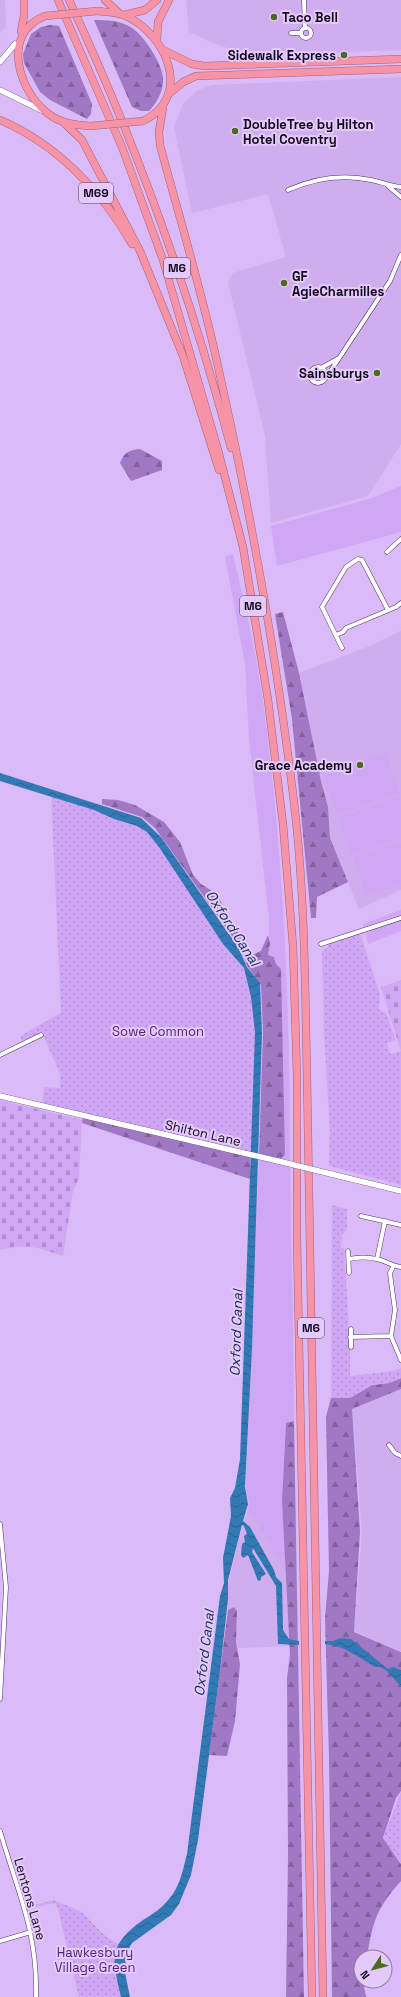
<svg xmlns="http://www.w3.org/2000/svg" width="401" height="1997" viewBox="0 0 401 1997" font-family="'Space Grotesk',sans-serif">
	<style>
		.built { fill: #d0adef }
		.grass { fill: #d0a7f4 }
		.forest { fill: url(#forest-firs) }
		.cemetery { fill: url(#cemetery-stones) }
		.park { fill: url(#park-dots) }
		.water { fill: url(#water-waves) }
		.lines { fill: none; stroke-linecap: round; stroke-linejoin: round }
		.street-casing { stroke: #523568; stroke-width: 5 }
		.secondary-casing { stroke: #523568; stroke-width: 6 }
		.highway-casing { stroke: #a76276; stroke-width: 8 }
		.street { stroke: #fff; stroke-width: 4 }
		.secondary { stroke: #fff; stroke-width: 5.5 }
		.highway { stroke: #f693a6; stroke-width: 7 }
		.secondary-bridge-casing { stroke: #523568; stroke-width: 6; stroke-linecap: butt }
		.highway-bridge-casing { stroke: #a76276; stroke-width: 8; stroke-linecap: butt }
		.secondary-bridge { stroke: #fff; stroke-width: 5.5 }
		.highway-bridge { stroke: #f693a6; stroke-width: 7 }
		.poi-dot { fill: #4c6a1e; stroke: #e3cafb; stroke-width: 1.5 }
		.labels { text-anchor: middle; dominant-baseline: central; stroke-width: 4; stroke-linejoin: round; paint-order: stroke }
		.shield { fill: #e3cafb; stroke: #51425f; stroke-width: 1 }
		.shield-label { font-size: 12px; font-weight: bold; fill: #13071c }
		.poi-label { font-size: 13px; font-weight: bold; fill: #13071c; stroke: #e3cafb; text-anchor: start }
		.park-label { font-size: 13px; fill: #561e7a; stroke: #e3cafb }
		.street-label { font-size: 13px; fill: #13071c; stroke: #e3cafb }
		.water-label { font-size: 14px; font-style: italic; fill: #0f2d47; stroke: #e3cafb }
	</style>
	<defs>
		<pattern id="forest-firs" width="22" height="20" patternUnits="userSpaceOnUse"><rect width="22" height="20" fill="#a178c4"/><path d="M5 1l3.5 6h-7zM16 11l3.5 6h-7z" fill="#82609e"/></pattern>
		<pattern id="cemetery-stones" width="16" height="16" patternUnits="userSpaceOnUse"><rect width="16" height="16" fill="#d0a7f4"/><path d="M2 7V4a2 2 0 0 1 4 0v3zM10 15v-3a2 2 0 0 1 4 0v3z" fill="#b28ed1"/></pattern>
		<pattern id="park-dots" width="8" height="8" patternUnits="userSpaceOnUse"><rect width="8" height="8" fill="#d0a7f4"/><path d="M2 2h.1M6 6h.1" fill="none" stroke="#b28ed1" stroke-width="1.8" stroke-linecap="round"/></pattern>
		<pattern id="water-waves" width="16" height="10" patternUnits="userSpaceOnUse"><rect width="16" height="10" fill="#3379b6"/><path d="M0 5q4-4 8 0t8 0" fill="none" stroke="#2a6193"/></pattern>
	</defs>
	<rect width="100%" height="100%" fill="#dabaf7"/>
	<!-- built -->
	<path class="built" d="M 0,0 L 5,0 L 5,2 L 6,27 L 0,33 Z
		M 186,0 L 401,0 L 401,50 L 302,54 L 264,53 L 223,47 L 189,32 Z
		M 401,77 L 401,444 L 368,496 L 271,523 L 265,436 L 228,282 L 233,273 L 286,257 L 268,194 L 192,213 L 174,127 L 183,104 L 196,91 L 212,85 Z
		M 401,631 L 401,890 L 359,909 L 330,838 L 328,807 L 321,781 L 299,673 L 370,646 Z
		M 401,1389 L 401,1651 L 354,1631 L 362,1532 L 352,1409 Z
		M 248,1510 L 286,1572 L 290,1646 L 238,1648 L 236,1642 L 237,1611 L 234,1607 L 228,1610 L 228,1585 L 239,1539 Z"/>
	<!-- grass -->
	<path class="grass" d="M 401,486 L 401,532 L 277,566 L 271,526 L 369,499 Z
		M 233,554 C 245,605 257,657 264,709 C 284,860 290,1011 290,1163 C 291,1249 294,1335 294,1421 L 286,1423 L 282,1501 L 286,1572 L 248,1510 L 249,1504 L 246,1488 L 259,1156 L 268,1159 L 276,964 L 274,957 L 268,955 C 271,947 268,930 269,919 L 249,739 L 245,664 L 225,557 Z
		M 386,753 L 400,793 L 337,815 L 324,775 Z
		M 400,796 L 401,839 L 352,856 L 338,818 Z
		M 401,841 L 401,884 L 367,896 L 353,858 Z
		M 401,910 L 401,915 L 363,927 L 363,924 Z
		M 401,921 L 401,931 L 368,944 L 366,935 L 370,931 Z"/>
	<!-- forest -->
	<path class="forest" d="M 94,20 C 107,20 120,20 132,28 C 144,36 162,63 163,78 C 164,90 157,103 149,111 L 141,111 L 132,107 Z
		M 50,25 L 59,26 L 92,104 L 91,114 L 87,119 L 50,100 L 40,92 L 24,63 L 23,54 L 31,34 L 41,27 Z
		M 140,449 L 162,461 L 162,470 L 131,481 L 120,463 C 124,453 128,450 140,449 Z
		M 283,612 L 299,673 L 321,781 L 328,807 L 330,838 L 348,882 L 317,897 L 316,918 L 311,918 L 292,719 L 275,614 Z
		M 102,799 L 118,800 L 135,805 L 164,822 L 180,842 L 193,875 L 201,884 L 217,894 L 230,919 L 252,955 L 261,951 L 268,935 L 270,943 L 268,955 L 274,957 L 276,964 L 281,969 L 285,1155 L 278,1161 L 259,1155 L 263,1033 L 261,985 L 248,967 L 239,946 L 155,828 L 142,817 L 102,804 Z
		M 83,1116 L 250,1154 L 250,1179 L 82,1123 Z
		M 401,1378 L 401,1389 L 352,1409 L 360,1532 L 354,1632 L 401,1652 L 401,1791 L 396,1798 L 383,1838 L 401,1864 L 401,1881 C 376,1909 373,1921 367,1957 L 361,1957 L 361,1981 L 363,1981 L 366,1997 L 332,1997 L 329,1759 L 325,1618 L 329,1571 L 326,1417 L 331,1398 L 350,1398 L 372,1385 L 389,1383 Z
		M 294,1421 L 304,1997 L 286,1997 L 288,1856 L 287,1678 L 290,1655 L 282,1501 L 286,1423 Z
		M 234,1607 L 237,1611 L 236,1642 L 240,1664 L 235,1721 L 227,1756 L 209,1755 L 228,1610 Z"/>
	<!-- cemetery -->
	<path class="cemetery" d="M 401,980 L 401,1051 L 381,987 Z
		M 0,1100 L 82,1120 L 79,1178 L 73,1191 L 63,1256 C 35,1247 30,1243 0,1250 Z"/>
	<!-- park -->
	<path class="park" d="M 51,793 L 145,825 L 241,958 L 257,999 L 254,1155 L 42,1106 L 44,1087 L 60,1088 L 60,1074 L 44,1037 L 25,1046 L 20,1036 L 61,1013 Z
		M 356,935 L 360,935 L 362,939 L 380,994 L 379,1009 L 386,1013 L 396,1040 L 387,1043 L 390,1054 L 401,1051 L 401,1185 L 329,1166 L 330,1131 L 324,1034 L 322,950 L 327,948 L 329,944 Z
		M 332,1205 L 347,1209 L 347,1230 L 342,1235 L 341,1248 L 344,1248 L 350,1346 L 350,1376 L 394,1371 L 401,1368 L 401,1378 L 389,1383 L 372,1385 L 350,1398 L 331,1398 Z
		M 401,1792 L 401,1864 L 383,1838 Z
		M 54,1900 L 82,1912 L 103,1934 L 123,1947 L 126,1997 L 79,1997 L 58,1909 L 55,1903 L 30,1908 L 29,1906 Z"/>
	<!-- water -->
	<path class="water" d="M 0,773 L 141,818 L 161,837 L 238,947 L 247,967 L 260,983 L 262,1033 L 252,1348 L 245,1487 L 248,1504 L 243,1521 L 250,1527 L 274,1570 L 276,1577 L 282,1583 L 283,1630 L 289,1639 L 299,1641 L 299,1645 L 278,1644 L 276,1586 L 253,1548 L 252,1552 L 266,1574 L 261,1577 L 261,1580 L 258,1581 L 248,1555 L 243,1558 L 241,1555 L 242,1544 L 245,1542 L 244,1536 L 247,1534 L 244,1526 L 242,1525 L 228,1580 L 228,1599 L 220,1671 L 198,1840 L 191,1875 L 179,1904 L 171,1915 L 132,1943 L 126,1953 L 125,1973 L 130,1997 L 121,1997 C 112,1958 108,1945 143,1920 C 153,1914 162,1908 169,1899 C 180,1887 183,1869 187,1854 L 220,1596 L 224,1583 L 223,1558 L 231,1516 L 230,1498 L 235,1488 L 240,1459 L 255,1032 L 251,997 L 244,968 L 223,944 L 159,847 L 147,832 L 137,826 L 114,819 L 94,810 L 0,781 Z
		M 340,1638 L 351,1639 L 388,1669 L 393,1667 L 401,1670 L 401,1687 L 387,1671 L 379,1666 L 375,1667 C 360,1658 343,1645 325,1644 L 325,1641 L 333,1641 Z"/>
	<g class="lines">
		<!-- street casing -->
		<g class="street-casing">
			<path id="street" d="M 304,0 L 305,28
				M301 33a5 5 0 1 1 10 0a5 5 0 1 1-10 0Z
				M 291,33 L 301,33
				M 388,186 L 401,197
				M 288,190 C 315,178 342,174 371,180 C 381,182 390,186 401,187
				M310 375a8 8 0 1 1 16 0a8 8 0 1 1-16 0Z
				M 321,368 L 339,358
				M 326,378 L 390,281 L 401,255
				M 387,552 L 401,539
				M 336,635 L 343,632 L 346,628 L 396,607 L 401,603
				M 342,648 L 322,607 L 346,567 L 358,559 L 362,560 L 388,610
				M 321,944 L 401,918
				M 0,1055 L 41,1035
				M 361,1216 L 401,1225
				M 348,1251 L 349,1273
				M 349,1259 C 358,1257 368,1257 377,1259 C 387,1261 391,1266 401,1267
				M 377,1259 L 385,1221
				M 393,1267 L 390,1273 L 391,1281 L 395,1310 L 391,1336 L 401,1360
				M 350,1337 L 391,1336
				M 351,1347 L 351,1329
				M 389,1445 L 395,1453 L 401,1456
				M 0,1524 L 6,1587 L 0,1699
				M 0,1831 C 17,1890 38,1932 36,1997
				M 0,1941 L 31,1932"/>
		</g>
		<!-- secondary casing -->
		<g class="secondary-casing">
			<path id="secondary" d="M 0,62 L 15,44
				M 0,90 L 41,110
				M 0,1096 L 278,1161
				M 331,1174 L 401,1191"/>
		</g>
		<!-- highway casing -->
		<g class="highway-casing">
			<path id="highway" d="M 58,0 L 122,147 L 163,260 L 218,450 L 243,547 L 268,700 L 283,824 L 293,946 L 297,1077 L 297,1239 L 312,1997
				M 69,0 C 137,145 190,293 231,448
				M 105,0 L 120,14
				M 97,11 C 105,12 116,12 124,15 C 166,33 194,96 143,121
				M 124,15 L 145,10 L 157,0
				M 45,16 C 0,33 18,95 53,117 C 64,124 78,125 91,126
				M 21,31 L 24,16 L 24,0
				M 157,40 L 158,22 L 169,0
				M 163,50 L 192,64 L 204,66 L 401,59
				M 170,93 L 183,82 L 196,76 L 401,69
				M 163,107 L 159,132 L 160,145 C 180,220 203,295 219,371 C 252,519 279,669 296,820 C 305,905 305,991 307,1076 L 323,1997
				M 0,120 C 56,144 102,191 132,244
				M 62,121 L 82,140 L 140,251 L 183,356 L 219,470"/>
		</g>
		<!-- street -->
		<use href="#street" class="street"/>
		<!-- secondary -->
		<use href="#secondary" class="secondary"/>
		<!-- highway -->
		<use href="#highway" class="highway"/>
		<!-- secondary-bridge casing -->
		<g class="secondary-bridge-casing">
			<path id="secondary-bridge" d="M 278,1161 L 331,1174"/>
		</g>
		<!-- highway-bridge casing -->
		<g class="highway-bridge-casing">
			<path id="highway-bridge" d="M 45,16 L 97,11
				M 91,126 L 143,121"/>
		</g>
		<!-- secondary-bridge -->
		<use href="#secondary-bridge" class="secondary-bridge"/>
		<!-- highway-bridge -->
		<use href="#highway-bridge" class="highway-bridge"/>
	</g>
	<!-- markers -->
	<g class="poi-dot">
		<circle cx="274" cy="17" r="4"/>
		<circle cx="344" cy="55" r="4"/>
		<circle cx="235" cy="131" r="4"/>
		<circle cx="284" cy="283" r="4"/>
		<circle cx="377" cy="373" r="4"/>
		<circle cx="360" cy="765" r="4"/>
	</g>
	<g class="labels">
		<!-- shield labels -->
		<g class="shield">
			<rect x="79" y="183" width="34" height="20" rx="3"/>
			<rect x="164" y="258" width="26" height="20" rx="3"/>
			<rect x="240" y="596" width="26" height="20" rx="3"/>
			<rect x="298" y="1318" width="26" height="20" rx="3"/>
		</g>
		<g class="shield-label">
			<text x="96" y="193">M69</text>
			<text x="177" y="268">M6</text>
			<text x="253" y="606">M6</text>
			<text x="311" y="1328">M6</text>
		</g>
		<!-- poi labels -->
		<g class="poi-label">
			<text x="282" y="17">Taco Bell</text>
			<text x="336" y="55" text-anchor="end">Sidewalk Express</text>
			<text x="243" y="124">DoubleTree by Hilton<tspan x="243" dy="15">Hotel Coventry</tspan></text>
			<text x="292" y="276">GF<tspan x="292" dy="15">AgieCharmilles</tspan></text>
			<text x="369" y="373" text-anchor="end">Sainsburys</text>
			<text x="352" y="765" text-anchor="end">Grace Academy</text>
		</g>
		<!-- park labels -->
		<g class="park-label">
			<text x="158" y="1031">Sowe Common</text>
			<text x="95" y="1952">Hawkesbury<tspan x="95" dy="15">Village Green</tspan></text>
		</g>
		<!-- street labels -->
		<g class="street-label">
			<text transform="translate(203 1133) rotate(13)">Shilton Lane</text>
			<text transform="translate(30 1899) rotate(74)">Lentons Lane</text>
		</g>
		<!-- water labels -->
		<g class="water-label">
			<text transform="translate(233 928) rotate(57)">Oxford Canal</text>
			<text transform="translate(236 1333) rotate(-88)">Oxford Canal</text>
			<text transform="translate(204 1653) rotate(-83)">Oxford Canal</text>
		</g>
	</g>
	<!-- north arrow -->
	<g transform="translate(373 1969) rotate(234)"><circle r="19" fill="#e3cafb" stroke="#907ca2"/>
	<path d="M0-3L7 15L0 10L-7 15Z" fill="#4c6a1e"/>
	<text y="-6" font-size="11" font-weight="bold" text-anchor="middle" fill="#13071c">N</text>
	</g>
</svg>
